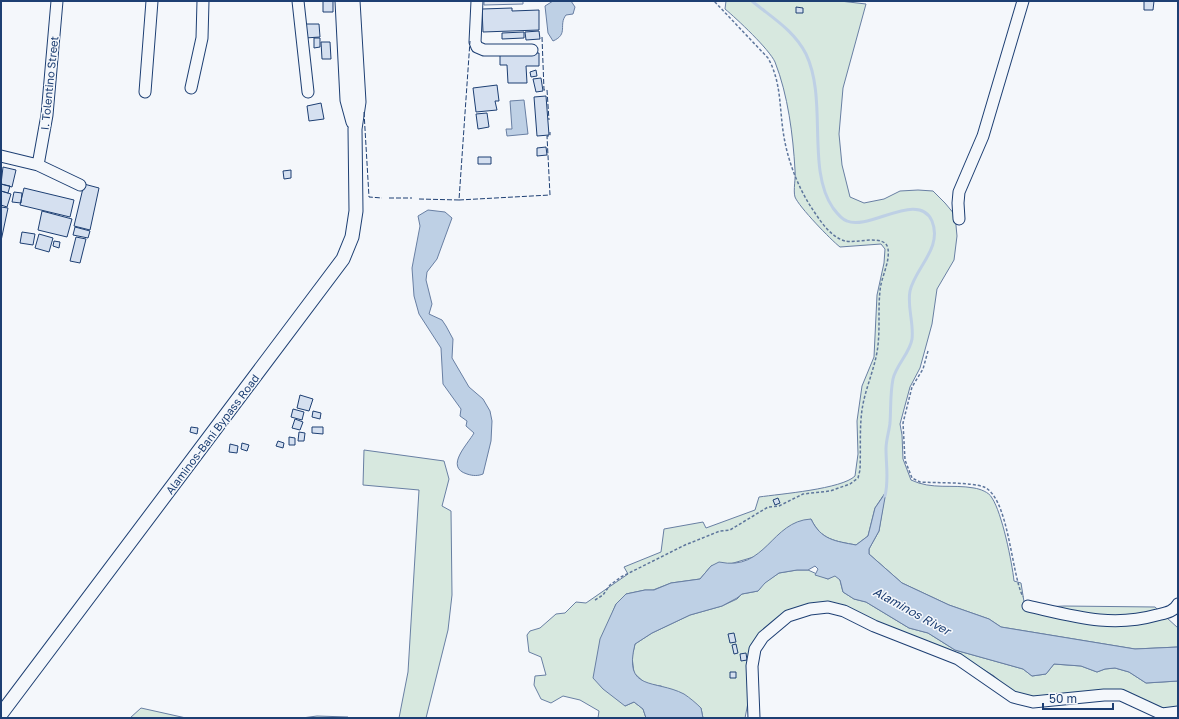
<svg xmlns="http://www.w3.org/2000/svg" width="1179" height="719" viewBox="0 0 1179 719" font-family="'Golos Text',sans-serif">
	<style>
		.green { fill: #d7e8df; stroke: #687fa3 }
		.parking { fill: #e3e8f0; stroke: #687fa3 }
		.water { fill: #bed0e5; stroke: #687fa3 }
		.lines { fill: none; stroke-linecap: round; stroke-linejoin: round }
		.stream { stroke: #bed0e5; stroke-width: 3 }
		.building { fill: #d5e0f0; stroke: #1d3f73 }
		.minor-casing { stroke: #1d3f73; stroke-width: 13 }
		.major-casing { stroke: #1d3f73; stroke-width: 15 }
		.path { stroke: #5e769c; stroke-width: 1.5; stroke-dasharray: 3 2; stroke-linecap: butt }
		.minor { stroke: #f4f7fb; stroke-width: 11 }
		.major { stroke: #f4f7fb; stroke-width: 13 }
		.fence { stroke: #1d3f73; stroke-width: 1; stroke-dasharray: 5 2; stroke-linecap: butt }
		.labels { text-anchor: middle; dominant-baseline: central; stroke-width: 3; stroke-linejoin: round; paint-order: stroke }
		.street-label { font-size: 11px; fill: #1d3f73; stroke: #f4f7fb }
		.water-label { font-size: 12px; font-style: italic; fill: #1d3f73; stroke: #f4f7fb }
	</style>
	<rect width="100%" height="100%" fill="#f4f7fb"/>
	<!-- green -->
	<path class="green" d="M 726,1 L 840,1 L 866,4 L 843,88 L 839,134 L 842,165 L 850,197 L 864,203 L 884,199 L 900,191 L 918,190 L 933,191 L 945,203 L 955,215 L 957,236 L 954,260 L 937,289 L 932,324 L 920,368 L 910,387 L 900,424 L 902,435 L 903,459 L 911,480 C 932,490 952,484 974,488 C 980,489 989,492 992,498 C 1002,513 1012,562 1014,581 L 1021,583 L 1025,608 L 1064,606 L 1155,607 L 1178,628 L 1178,647 L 1135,649 L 1001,627 L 989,619 L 949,605 L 902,583 L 869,554 L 869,549 L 879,531 L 885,493 L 875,508 L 868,536 L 856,545 C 835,541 821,540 811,519 L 770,543 L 757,556 L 730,564 L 711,566 L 700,579 L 671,583 L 653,590 L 645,590 L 626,594 L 616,604 L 609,621 L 625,706 L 634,702 L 643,709 L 646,718 L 598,718 L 599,711 L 580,700 L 563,696 L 551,703 L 541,699 L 534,685 L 535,676 L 546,675 L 541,657 L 529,652 L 527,635 L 530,631 L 540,628 L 556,614 L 565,613 L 576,602 L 586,603 L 628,574 L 624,567 L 661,552 L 664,529 L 703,522 L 706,528 L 755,510 L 759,497 C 780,494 842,489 855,476 L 858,454 L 857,421 L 862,386 L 874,357 L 877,295 L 884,263 L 885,249 L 881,244 L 840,247 C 831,240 799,207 795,197 C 793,190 796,178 795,170 C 793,135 788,95 775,62 C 769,49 737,19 725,9 Z
		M 364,450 L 444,461 L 449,479 L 442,506 L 451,511 L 452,595 L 448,630 L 426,718 L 399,718 L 408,672 L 419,490 L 363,485 Z
		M 797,570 L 808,570 L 828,579 L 835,575 L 840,580 L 843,592 L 854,599 L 866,602 L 909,628 L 928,633 L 955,650 L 1023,669 L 1032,676 L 1046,674 L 1054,664 L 1081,666 L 1097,672 L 1105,669 L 1115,668 L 1129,672 L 1146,683 L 1178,681 L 1178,710 L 1165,710 L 1133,696 L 1029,698 L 1011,691 L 994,676 L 971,662 L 819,605 L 761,636 L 745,718 L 703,718 L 701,708 L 661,686 L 646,684 L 634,673 L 632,657 L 635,644 L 652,633 L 690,615 L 722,606 L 737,599 L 742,594 L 758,591 L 764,583 L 779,573 Z
		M 141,708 L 186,718 L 130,718 Z
		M 317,716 L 348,717 L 348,718 L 302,718 Z"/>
	<!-- parking -->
	<path class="parking" d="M 484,1 L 523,1 L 523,4 L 484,5 Z"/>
	<!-- water -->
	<path class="water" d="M 553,1 L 571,1 L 575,7 L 573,14 L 566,15 C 558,25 569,34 553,41 L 548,33 L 545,6 Z
		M 524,100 L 528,134 L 507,136 L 506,129 L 512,129 L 510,101 Z
		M 428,210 L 445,212 L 452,218 L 437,259 L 427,272 L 426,280 L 432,304 L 429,314 L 442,320 L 446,326 L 453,339 L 452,358 L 469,387 L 483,399 L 490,411 L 492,421 L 491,441 L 483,474 C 478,476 473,476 467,474 C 444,467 468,444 474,433 L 466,426 L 467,421 L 460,416 L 461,409 L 443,384 L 441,348 L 419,314 L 414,296 L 412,268 L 420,226 L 418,216 Z
		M 886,492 L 879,531 L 869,549 L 869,554 L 902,583 L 949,605 L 989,619 L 1001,627 L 1135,649 L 1178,647 L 1178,681 L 1146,683 L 1129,672 L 1115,668 L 1105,669 L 1097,672 L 1081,666 L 1054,664 L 1046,674 L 1032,676 L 1023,669 L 955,650 L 928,633 L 909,628 L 866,602 L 854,599 L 843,592 L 840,580 L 835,576 L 828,579 L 815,575 L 818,569 L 815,566 L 808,570 L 797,570 L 779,573 L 765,583 L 758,591 L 742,594 L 737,598 L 722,606 L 690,615 L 652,633 L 635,644 C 623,692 655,679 684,694 C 690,698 696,703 701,708 L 703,718 L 646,718 L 643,709 L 634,702 L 625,706 L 603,689 L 593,678 L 600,639 L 616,604 L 626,594 L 645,590 L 654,590 L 671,583 L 700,579 L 711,566 L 719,562 C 766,572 771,521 811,519 C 821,540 835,541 856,545 L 868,536 L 875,508 Z"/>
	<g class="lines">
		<!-- stream -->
		<path class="stream" d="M 752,1 C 771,17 794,30 806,54 C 828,100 806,169 833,208 C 836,212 843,220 847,221 C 869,231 919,190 932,221 C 943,248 915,268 910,291 C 907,307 914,323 912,339 C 910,353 896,365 893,379 C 890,394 891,409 890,423 C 889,432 886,440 886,449 C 886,465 889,480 885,496"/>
	</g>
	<!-- building -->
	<path class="building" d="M 323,1 L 333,1 L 333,12 L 323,12 Z
		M 1144,1 L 1154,1 L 1153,10 L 1144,10 Z
		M 796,7 L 803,8 L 803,13 L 796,13 Z
		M 512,8 L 512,11 L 539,10 L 539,30 L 483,32 L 482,9 Z
		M 304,24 L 319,24 L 320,37 L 305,38 Z
		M 539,31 L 540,39 L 526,40 L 525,32 Z
		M 524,32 L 524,38 L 502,39 L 502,33 Z
		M 314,38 L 320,38 L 320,47 L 314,48 Z
		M 321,42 L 330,42 L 331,59 L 322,59 Z
		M 539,53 L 539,66 L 526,66 L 527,83 L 508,83 L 507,65 L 500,65 L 500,54 Z
		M 536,70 L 537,76 L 531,77 L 530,72 Z
		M 541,78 L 543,91 L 536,92 L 533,79 Z
		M 497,85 L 499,101 L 495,101 L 497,110 L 476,112 L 473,88 Z
		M 546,96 L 549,135 L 537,136 L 534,97 Z
		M 321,103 L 324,119 L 309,121 L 307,106 Z
		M 487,113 L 489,127 L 478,129 L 476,114 Z
		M 546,147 L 547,155 L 537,156 L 537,148 Z
		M 478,157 L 491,157 L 491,164 L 478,164 Z
		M 3,167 L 16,170 L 12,187 L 1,184 Z
		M 291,170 L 291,178 L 284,179 L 283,171 Z
		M 1,184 L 10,186 L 8,193 L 1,191 Z
		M 84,184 L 99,188 L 90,230 L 74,226 Z
		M 24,188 L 74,200 L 70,217 L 20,205 Z
		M 1,191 L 11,194 L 7,207 L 1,205 Z
		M 14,192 L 22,193 L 21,203 L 12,202 Z
		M 1,207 L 8,208 L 1,241 Z
		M 42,211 L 72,219 L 67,237 L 38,230 Z
		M 75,227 L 90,231 L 88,238 L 73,235 Z
		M 22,232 L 35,234 L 33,245 L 20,243 Z
		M 39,234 L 53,238 L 49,252 L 35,248 Z
		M 76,237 L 86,239 L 80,263 L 70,261 Z
		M 54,241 L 60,242 L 59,248 L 53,246 Z
		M 300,395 L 313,399 L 309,411 L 297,408 Z
		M 293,409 L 304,412 L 302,420 L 291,417 Z
		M 313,411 L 321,413 L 320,419 L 312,417 Z
		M 295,419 L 303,422 L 300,430 L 292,428 Z
		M 191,427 L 198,428 L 197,434 L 190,432 Z
		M 312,427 L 323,427 L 323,434 L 312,433 Z
		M 299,432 L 305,433 L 304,441 L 298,441 Z
		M 289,437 L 295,438 L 295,445 L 289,445 Z
		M 278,441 L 284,443 L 283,448 L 276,446 Z
		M 242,443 L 249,445 L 247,451 L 241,449 Z
		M 230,444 L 238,446 L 237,453 L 229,452 Z
		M 778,498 L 780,503 L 775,505 L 773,500 Z
		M 734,633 L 736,642 L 730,643 L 728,634 Z
		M 736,644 L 738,653 L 734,654 L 732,645 Z
		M 746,653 L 747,660 L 741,661 L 740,654 Z
		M 730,672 L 736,672 L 736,678 L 730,678 Z"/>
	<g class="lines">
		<!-- minor casing -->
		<g class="minor-casing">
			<path id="minor" d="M 298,1 L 308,92
				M 477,1 L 475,42 L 477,47 L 484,50 L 532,50
				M 191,88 L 202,38 L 203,1
				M 145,92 L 152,1
				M 1,156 L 38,165 L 80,185
				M 38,165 L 47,115 L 57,1
				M 959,219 L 958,203 L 959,192 L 983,136 L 1023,1
				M 1028,606 C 1073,616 1111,628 1157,615 C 1165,613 1174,612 1178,604
				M 754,718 L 752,666 L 755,649 L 763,637 L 788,616 L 810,609 L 828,607 L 844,611 L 874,626 L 958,659 L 1013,697 L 1033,702 L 1104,695 L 1121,695 L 1162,714 L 1178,712"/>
		</g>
		<!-- major casing -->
		<g class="major-casing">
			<path id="major" d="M 342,1 L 347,100 L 353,122
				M 1,714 L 343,259 L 352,237 L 356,211 L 355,129 L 359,102 L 353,1"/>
		</g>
		<!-- path -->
		<path class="path" d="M 928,351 L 923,369 L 912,387 L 903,423 L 905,460 L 912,478 L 920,482 C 935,483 972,482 984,487 C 1009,498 1011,573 1023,597
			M 595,600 L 603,595 L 610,585 L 621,577 L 685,545 L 720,531 L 730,530 L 768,507 L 779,506 L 803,494 L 830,491 L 850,484 L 858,478 L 860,470 C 861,448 859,424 863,404 C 867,384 876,365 878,345 C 880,327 878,309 880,291 C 881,277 890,263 888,249 C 886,233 855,244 845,241 C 830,237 819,219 811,207 C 798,187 788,161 784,137 C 779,109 782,83 768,58 L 714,1"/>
		<!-- minor -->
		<use href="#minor" class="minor"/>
		<!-- major -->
		<use href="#major" class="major"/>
		<!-- fence -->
		<path class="fence" d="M 542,37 L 544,90 L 547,90 L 549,120
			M 364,112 L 369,197 L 382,198
			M 389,198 L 412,198
			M 419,199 L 459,200 L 470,41
			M 459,200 L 550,195 L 547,136 L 550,136 L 550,132"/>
	</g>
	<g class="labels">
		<!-- street labels -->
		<g class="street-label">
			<text transform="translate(49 83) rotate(-84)">I. Tolentino Street</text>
			<text transform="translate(212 434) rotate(-53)">Alaminos-Bani Bypass Road</text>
		</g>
		<!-- water labels -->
		<g class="water-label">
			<text transform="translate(912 611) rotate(29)">Alaminos River</text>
		</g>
	</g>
	<!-- border -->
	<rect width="1179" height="719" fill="none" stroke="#1d3f73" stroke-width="4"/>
	<!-- scale -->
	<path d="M1043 703v6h70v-6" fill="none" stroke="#1d3f73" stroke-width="2"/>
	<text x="1049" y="703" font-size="12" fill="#1d3f73" stroke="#f4f7fb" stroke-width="3" paint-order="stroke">50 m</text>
</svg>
